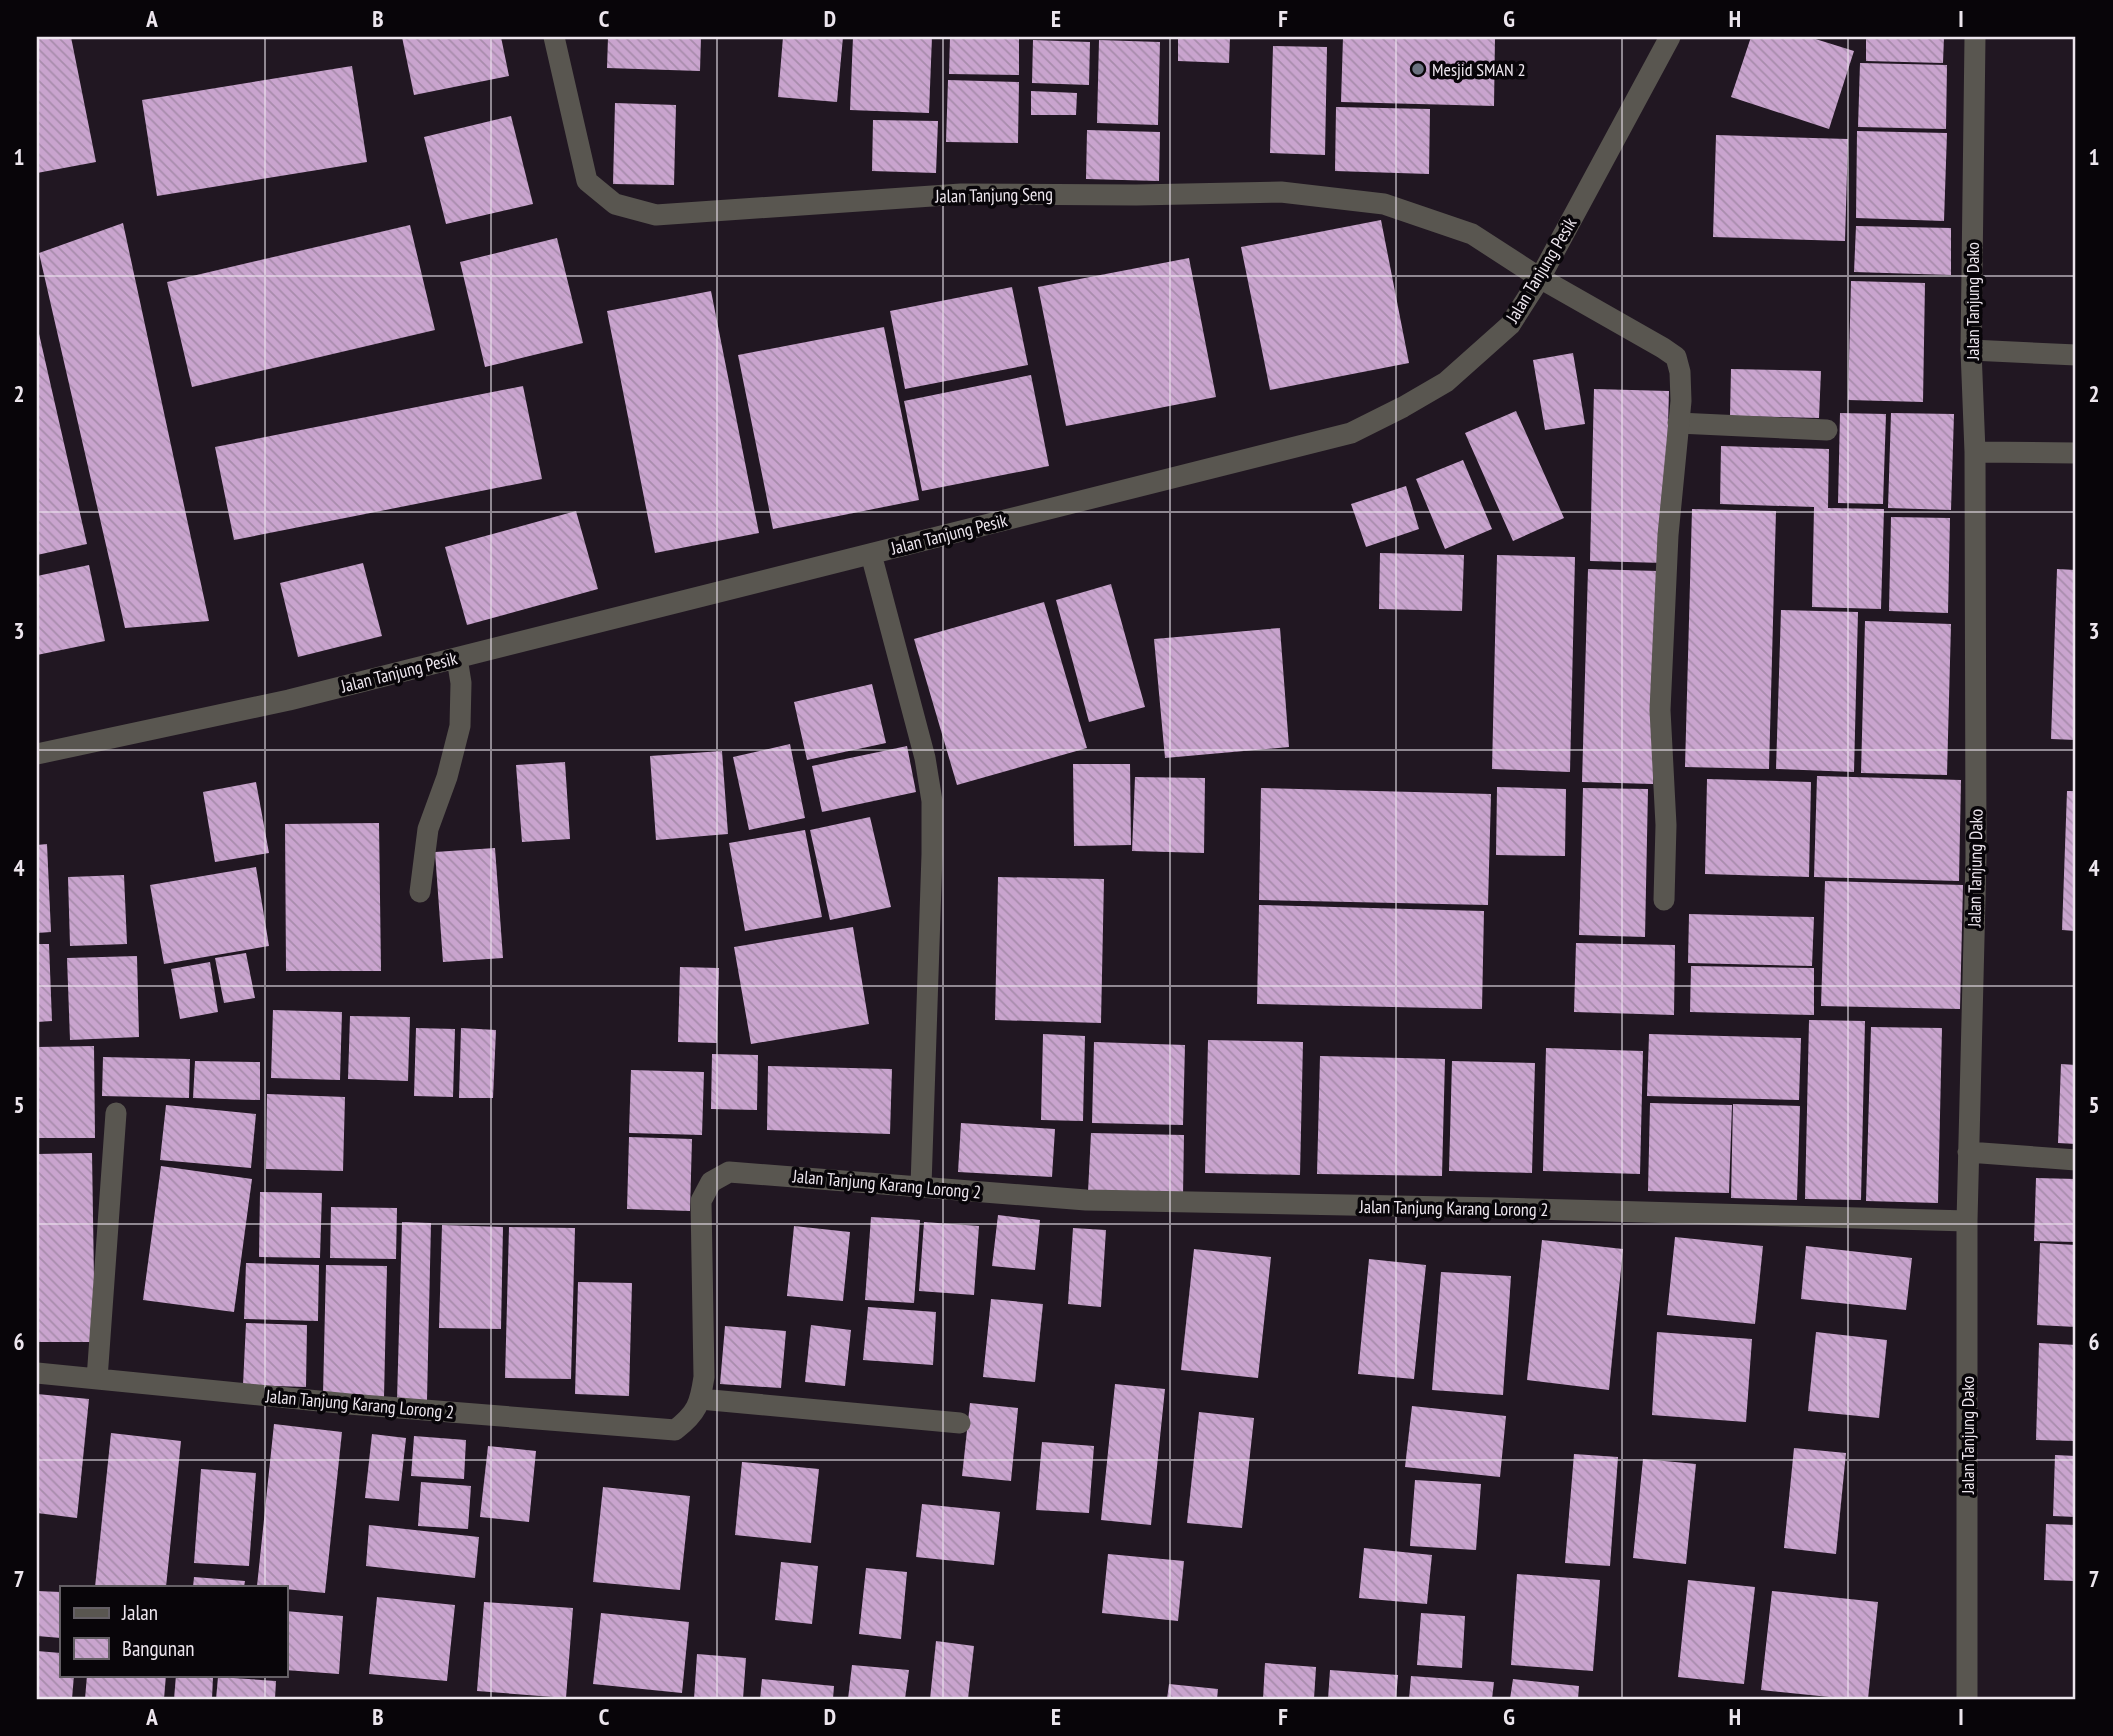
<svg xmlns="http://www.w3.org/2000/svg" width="2113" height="1736" viewBox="0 0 2113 1736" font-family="'PT Sans Narrow',sans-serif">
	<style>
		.building { fill: url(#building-back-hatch) }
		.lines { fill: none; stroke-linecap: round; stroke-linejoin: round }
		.lane { stroke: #595650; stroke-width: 21 }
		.street { stroke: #595650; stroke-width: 21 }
		.grid { fill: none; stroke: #ede6ee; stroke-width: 2; stroke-opacity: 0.55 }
		.worship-dot { fill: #6b7280; stroke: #080509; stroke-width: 2.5 }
		.labels { text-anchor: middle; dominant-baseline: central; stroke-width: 7; stroke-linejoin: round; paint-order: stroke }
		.poi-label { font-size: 18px; fill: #ede6ee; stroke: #080509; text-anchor: start }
		.street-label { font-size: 18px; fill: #ede6ee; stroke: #080509 }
		.neatline { fill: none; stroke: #ede6ee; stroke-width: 2.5 }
		.grid-label { font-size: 23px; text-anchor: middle; font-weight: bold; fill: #ede6ee }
	</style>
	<defs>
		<pattern id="building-back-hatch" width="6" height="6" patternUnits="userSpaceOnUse" patternTransform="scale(1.75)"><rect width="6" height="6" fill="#c9a4ce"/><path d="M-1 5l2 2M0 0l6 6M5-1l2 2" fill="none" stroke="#a88cac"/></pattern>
	</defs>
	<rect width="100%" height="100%" fill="#211722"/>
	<!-- building -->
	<path class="building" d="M 37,37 L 71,37 L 96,162 L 37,173 Z
		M 402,37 L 501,37 L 509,76 L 414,95 Z
		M 608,37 L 701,37 L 700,71 L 607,68 Z
		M 783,37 L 843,37 L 837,102 L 778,97 Z
		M 853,37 L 932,37 L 929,113 L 850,110 Z
		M 950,37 L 1019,37 L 1019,75 L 949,74 Z
		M 1178,37 L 1230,37 L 1229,63 L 1178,61 Z
		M 1343,37 L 1495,37 L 1494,106 L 1341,102 Z
		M 1751,37 L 1809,37 L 1854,51 L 1829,129 L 1731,97 Z
		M 1866,37 L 1944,37 L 1943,63 L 1866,61 Z
		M 1033,40 L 1090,42 L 1089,85 L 1032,83 Z
		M 1099,40 L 1160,42 L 1158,125 L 1097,123 Z
		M 1273,46 L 1327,47 L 1325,155 L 1270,153 Z
		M 1860,63 L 1947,65 L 1946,129 L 1858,127 Z
		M 352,66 L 367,162 L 157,196 L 142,100 Z
		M 948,80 L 1019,82 L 1018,143 L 946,142 Z
		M 1031,91 L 1077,93 L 1076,115 L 1031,115 Z
		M 615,103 L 676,105 L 674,185 L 613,184 Z
		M 1336,107 L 1430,109 L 1429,174 L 1335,171 Z
		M 511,116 L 533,204 L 446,224 L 424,137 Z
		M 873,120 L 938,121 L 936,173 L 872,171 Z
		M 1087,130 L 1160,132 L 1159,181 L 1086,179 Z
		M 1857,131 L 1947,133 L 1944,221 L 1856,218 Z
		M 1716,135 L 1848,139 L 1845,241 L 1713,237 Z
		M 1381,220 L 1409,363 L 1270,390 L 1241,247 Z
		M 123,223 L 209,621 L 125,628 L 39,253 Z
		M 410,225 L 435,330 L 192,387 L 167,282 Z
		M 1856,226 L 1951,228 L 1951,275 L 1854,272 Z
		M 557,238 L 583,343 L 485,367 L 460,262 Z
		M 1189,258 L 1216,397 L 1066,426 L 1038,287 Z
		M 1851,281 L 1925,283 L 1923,402 L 1848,400 Z
		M 1012,287 L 1028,365 L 905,389 L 890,311 Z
		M 711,291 L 759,533 L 655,553 L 607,311 Z
		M 37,325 L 87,544 L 37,555 Z
		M 884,327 L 919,500 L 773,529 L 738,355 Z
		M 1573,353 L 1585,424 L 1545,430 L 1533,360 Z
		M 1731,369 L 1821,371 L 1819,418 L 1730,416 Z
		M 1031,375 L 1049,466 L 922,491 L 904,401 Z
		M 523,386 L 542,479 L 234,540 L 215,447 Z
		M 1594,389 L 1669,391 L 1664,563 L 1590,561 Z
		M 1516,411 L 1564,518 L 1513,541 L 1465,433 Z
		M 1840,413 L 1886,414 L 1883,504 L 1838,503 Z
		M 1891,413 L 1954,414 L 1951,510 L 1888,508 Z
		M 1721,446 L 1829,449 L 1828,508 L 1884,509 L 1881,609 L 1812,607 L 1814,507 L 1720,504 Z
		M 1463,460 L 1492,529 L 1445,549 L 1416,479 Z
		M 1406,486 L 1419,529 L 1366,547 L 1351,504 Z
		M 1692,509 L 1776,511 L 1769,769 L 1685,767 Z
		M 576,511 L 598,589 L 467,625 L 445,547 Z
		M 1891,517 L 1950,518 L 1948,613 L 1889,611 Z
		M 1380,553 L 1464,555 L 1462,611 L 1379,609 Z
		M 1497,555 L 1575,557 L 1570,772 L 1492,769 Z
		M 363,563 L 382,636 L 298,657 L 280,583 Z
		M 89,565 L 105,641 L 37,655 L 37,576 Z
		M 1588,569 L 1658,571 L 1653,784 L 1582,782 Z
		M 2057,569 L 2076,570 L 2076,740 L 2051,739 Z
		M 1111,584 L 1145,707 L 1089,722 L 1056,600 Z
		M 1044,602 L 1087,748 L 957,785 L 914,639 Z
		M 1781,610 L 1858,612 L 1854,772 L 1776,769 Z
		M 1865,621 L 1951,624 L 1947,775 L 1861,773 Z
		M 1280,628 L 1289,747 L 1165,758 L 1154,639 Z
		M 872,684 L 886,743 L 807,760 L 794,702 Z
		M 790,744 L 805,818 L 749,830 L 733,757 Z
		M 907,746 L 916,792 L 822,812 L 812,766 Z
		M 722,751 L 728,834 L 656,840 L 650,756 Z
		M 565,762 L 570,839 L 522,842 L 516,765 Z
		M 1073,764 L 1130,764 L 1131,845 L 1074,846 Z
		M 1817,776 L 1961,780 L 1959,881 L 1814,877 Z
		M 1135,777 L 1205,778 L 1204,853 L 1132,851 Z
		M 1707,779 L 1811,782 L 1809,877 L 1705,874 Z
		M 256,782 L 269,853 L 215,862 L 203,792 Z
		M 1497,787 L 1566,789 L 1565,856 L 1496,855 Z
		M 1261,788 L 1491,794 L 1488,905 L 1259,900 Z
		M 1583,788 L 1648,789 L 1645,937 L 1579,935 Z
		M 2067,791 L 2076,791 L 2076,931 L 2062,930 Z
		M 870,817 L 891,907 L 830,920 L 810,830 Z
		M 379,823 L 381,971 L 286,971 L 285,824 Z
		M 805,830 L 822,917 L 745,931 L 729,843 Z
		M 47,844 L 51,932 L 37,933 L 37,845 Z
		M 495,848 L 503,958 L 443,962 L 435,852 Z
		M 256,867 L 269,946 L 164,964 L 150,885 Z
		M 124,875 L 127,944 L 70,946 L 68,877 Z
		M 998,877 L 1104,879 L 1101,1023 L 995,1020 Z
		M 1825,881 L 1963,885 L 1960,1009 L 1821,1006 Z
		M 1259,905 L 1484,911 L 1482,1009 L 1257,1004 Z
		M 1689,914 L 1814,917 L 1812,966 L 1688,963 Z
		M 853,927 L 869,1024 L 751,1044 L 734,947 Z
		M 1576,943 L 1675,945 L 1674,1015 L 1574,1012 Z
		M 37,944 L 49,944 L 52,1021 L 37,1022 Z
		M 246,953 L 255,998 L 224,1003 L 215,958 Z
		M 137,956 L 139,1037 L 70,1040 L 67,958 Z
		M 210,962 L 218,1012 L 180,1019 L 171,969 Z
		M 1691,966 L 1814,968 L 1814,1015 L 1690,1012 Z
		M 680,967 L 719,968 L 717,1043 L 678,1042 Z
		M 273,1010 L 342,1012 L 340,1080 L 271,1078 Z
		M 350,1016 L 410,1017 L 408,1081 L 348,1079 Z
		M 1809,1020 L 1865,1021 L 1861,1200 L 1805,1199 Z
		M 1871,1027 L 1942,1028 L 1938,1203 L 1866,1201 Z
		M 416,1028 L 455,1029 L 453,1097 L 414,1096 Z
		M 461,1028 L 496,1030 L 493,1098 L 459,1098 Z
		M 1043,1034 L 1085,1036 L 1083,1121 L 1041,1120 Z
		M 1649,1034 L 1801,1038 L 1799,1100 L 1647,1096 Z
		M 1208,1040 L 1303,1042 L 1300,1175 L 1205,1173 Z
		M 1094,1042 L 1185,1045 L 1183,1125 L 1092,1123 Z
		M 94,1046 L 95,1138 L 37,1138 L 37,1047 Z
		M 1546,1048 L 1643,1051 L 1640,1174 L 1543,1171 Z
		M 712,1054 L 758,1055 L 757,1110 L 711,1109 Z
		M 1320,1056 L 1445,1059 L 1442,1176 L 1317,1174 Z
		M 103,1057 L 190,1059 L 189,1098 L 102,1096 Z
		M 195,1061 L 260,1062 L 260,1100 L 193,1098 Z
		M 1452,1061 L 1535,1063 L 1532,1173 L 1449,1171 Z
		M 2061,1064 L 2076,1065 L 2076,1144 L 2058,1143 Z
		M 768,1066 L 892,1069 L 890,1134 L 767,1130 Z
		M 631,1070 L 704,1072 L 702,1135 L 629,1133 Z
		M 267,1094 L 345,1097 L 343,1171 L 266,1169 Z
		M 1650,1103 L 1732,1105 L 1729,1193 L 1648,1191 Z
		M 1733,1104 L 1800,1106 L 1797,1200 L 1731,1198 Z
		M 166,1105 L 256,1114 L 251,1168 L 160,1160 Z
		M 961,1123 L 1055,1129 L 1052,1177 L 958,1172 Z
		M 1091,1133 L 1184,1135 L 1183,1195 L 1088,1192 Z
		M 629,1137 L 692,1139 L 690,1211 L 627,1209 Z
		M 92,1153 L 95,1342 L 37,1342 L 37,1154 Z
		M 161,1166 L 252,1179 L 234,1312 L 143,1300 Z
		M 2036,1178 L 2076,1179 L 2076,1242 L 2034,1241 Z
		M 260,1192 L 322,1193 L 320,1258 L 259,1257 Z
		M 331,1207 L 397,1208 L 396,1259 L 330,1258 Z
		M 998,1215 L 1040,1220 L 1035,1270 L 992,1266 Z
		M 871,1217 L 920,1220 L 914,1303 L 865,1300 Z
		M 402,1222 L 431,1223 L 427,1400 L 397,1400 Z
		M 924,1222 L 979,1226 L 974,1295 L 919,1291 Z
		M 442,1225 L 503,1227 L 501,1329 L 439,1328 Z
		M 794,1226 L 850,1232 L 843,1301 L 787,1296 Z
		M 509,1227 L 575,1228 L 571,1379 L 505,1378 Z
		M 1073,1228 L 1106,1230 L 1101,1307 L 1068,1304 Z
		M 1675,1237 L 1763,1246 L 1755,1324 L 1667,1315 Z
		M 1542,1240 L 1623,1249 L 1609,1390 L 1527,1380 Z
		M 2040,1243 L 2076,1245 L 2076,1327 L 2037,1325 Z
		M 1806,1246 L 1912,1258 L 1906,1310 L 1801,1299 Z
		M 1194,1249 L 1271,1257 L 1258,1378 L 1181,1370 Z
		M 1369,1259 L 1426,1265 L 1414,1379 L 1358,1374 Z
		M 246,1263 L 319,1265 L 318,1321 L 244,1319 Z
		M 326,1265 L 387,1266 L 384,1397 L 323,1395 Z
		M 1441,1272 L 1511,1276 L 1503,1395 L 1432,1390 Z
		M 578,1282 L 632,1283 L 629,1396 L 575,1394 Z
		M 991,1299 L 1043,1304 L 1035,1382 L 983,1377 Z
		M 868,1307 L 936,1312 L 933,1365 L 863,1360 Z
		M 246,1323 L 307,1325 L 306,1387 L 243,1385 Z
		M 811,1325 L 851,1330 L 845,1386 L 805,1382 Z
		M 725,1326 L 786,1331 L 781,1388 L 720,1384 Z
		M 1657,1332 L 1752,1339 L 1746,1422 L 1652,1415 Z
		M 1816,1332 L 1887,1340 L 1879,1418 L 1808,1411 Z
		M 2039,1343 L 2076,1345 L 2076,1441 L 2036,1440 Z
		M 1115,1384 L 1165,1389 L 1151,1525 L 1101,1520 Z
		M 37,1394 L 89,1399 L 77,1518 L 37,1513 Z
		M 970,1403 L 1018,1408 L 1011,1481 L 962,1476 Z
		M 1412,1406 L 1506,1416 L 1500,1477 L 1405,1467 Z
		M 1199,1412 L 1254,1418 L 1242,1528 L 1187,1523 Z
		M 274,1424 L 342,1432 L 325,1593 L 285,1589 L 285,1587 L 257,1586 Z
		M 111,1433 L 181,1441 L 166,1587 L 95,1587 Z
		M 372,1434 L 406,1438 L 399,1501 L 365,1498 Z
		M 414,1436 L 466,1440 L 464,1479 L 411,1476 Z
		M 1042,1442 L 1094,1446 L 1089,1513 L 1036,1510 Z
		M 488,1446 L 536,1451 L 529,1522 L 480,1517 Z
		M 1794,1448 L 1846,1453 L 1836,1554 L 1784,1548 Z
		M 1574,1454 L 1618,1457 L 1610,1566 L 1565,1563 Z
		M 2055,1455 L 2076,1456 L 2076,1517 L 2053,1516 Z
		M 1643,1459 L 1696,1464 L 1686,1564 L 1633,1558 Z
		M 742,1462 L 819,1469 L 811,1543 L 735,1535 Z
		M 201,1469 L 256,1473 L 249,1566 L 194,1563 Z
		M 1415,1480 L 1481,1484 L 1476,1550 L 1410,1546 Z
		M 421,1482 L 471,1486 L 468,1529 L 418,1526 Z
		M 603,1487 L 690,1496 L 680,1590 L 593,1582 Z
		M 922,1504 L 1000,1512 L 994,1565 L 916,1557 Z
		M 2046,1524 L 2076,1525 L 2076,1581 L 2044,1580 Z
		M 369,1525 L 479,1537 L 475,1578 L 366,1566 Z
		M 1364,1548 L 1432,1555 L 1427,1604 L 1359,1598 Z
		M 1108,1554 L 1184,1561 L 1178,1621 L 1102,1613 Z
		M 781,1562 L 818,1566 L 812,1624 L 775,1620 Z
		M 866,1568 L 907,1572 L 901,1639 L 859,1634 Z
		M 1517,1574 L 1600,1580 L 1593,1671 L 1511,1665 Z
		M 194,1577 L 245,1581 L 244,1587 L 193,1587 Z
		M 1688,1580 L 1755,1587 L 1744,1684 L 1678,1677 Z
		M 37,1591 L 61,1592 L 61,1638 L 37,1636 Z
		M 1772,1591 L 1878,1602 L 1868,1699 L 1849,1699 L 1761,1690 Z
		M 377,1597 L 455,1605 L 447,1681 L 369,1674 Z
		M 484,1602 L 573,1608 L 566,1698 L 477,1691 Z
		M 285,1611 L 343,1616 L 339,1674 L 285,1670 Z
		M 601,1613 L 689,1622 L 682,1693 L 593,1684 Z
		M 1421,1613 L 1465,1616 L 1462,1668 L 1417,1665 Z
		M 936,1641 L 974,1646 L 968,1699 L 930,1699 Z
		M 37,1651 L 61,1653 L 61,1675 L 74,1675 L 72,1699 L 37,1699 Z
		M 697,1654 L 746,1658 L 743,1699 L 694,1699 Z
		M 1265,1663 L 1316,1667 L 1314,1699 L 1263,1699 Z
		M 852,1665 L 909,1670 L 905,1699 L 848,1699 Z
		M 1330,1670 L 1398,1675 L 1396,1699 L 1328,1699 Z
		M 87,1675 L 166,1675 L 164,1699 L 85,1699 Z
		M 176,1675 L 213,1677 L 212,1699 L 174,1699 Z
		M 1411,1676 L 1494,1682 L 1492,1699 L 1409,1699 Z
		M 218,1677 L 276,1681 L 275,1699 L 216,1699 Z
		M 762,1679 L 834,1686 L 833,1699 L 760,1699 Z
		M 1513,1679 L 1579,1686 L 1578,1699 L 1510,1699 Z
		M 1169,1684 L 1218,1689 L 1217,1699 L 1167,1699 Z"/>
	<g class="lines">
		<!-- lane -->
		<path class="lane" d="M 1971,350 L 2076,355
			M 1678,423 L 1827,430"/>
		<!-- street -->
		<path class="street" d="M 554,37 L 587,181 L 615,204 L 656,215 L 961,194 L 1136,195 L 1281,192 L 1384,204 L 1472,234 L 1540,278 L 1663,348 L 1676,357 L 1680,372 L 1681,401 L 1668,535 L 1660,710 L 1666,825 L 1664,900
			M 1975,452 L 2076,453
			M 871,554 L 925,758 L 932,801 L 932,854 L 921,1186
			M 37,754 L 289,700 L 1351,433 L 1403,407 L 1446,382 L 1510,325 L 1540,278 L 1670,37
			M 420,892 L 428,829 L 447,777 L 460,726 L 461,683 L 457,658
			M 1968,1152 L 2076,1160
			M 37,1373 L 349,1404 L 675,1430 C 697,1413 700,1404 704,1377 L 701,1201 L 711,1182 L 729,1172 L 1086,1200 L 1500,1208 L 1967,1221
			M 97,1379 L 116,1113
			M 700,1399 L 960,1423
			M 1967,1699 L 1967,1221 L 1976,858 L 1975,452 L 1971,350 L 1975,37"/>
	</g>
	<!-- grid -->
	<path class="grid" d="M 265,37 L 265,1587M 491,37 L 491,1699M 717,37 L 717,1699M 943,37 L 943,1699M 1170,37 L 1170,1699M 1396,37 L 1396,1699M 1622,37 L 1622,1699M 1848,37 L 1848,1699M 37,276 L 2076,276M 37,512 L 2076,512M 37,750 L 2076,750M 37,986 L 2076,986M 37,1224 L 2076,1224M 37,1460 L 2076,1460M 265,1675 L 265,1699"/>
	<!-- markers -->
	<circle class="worship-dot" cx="1418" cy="69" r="7"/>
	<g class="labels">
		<!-- poi labels -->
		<g class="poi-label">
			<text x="1432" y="69">Mesjid SMAN 2</text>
		</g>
		<!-- street labels -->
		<g class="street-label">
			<text transform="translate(994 195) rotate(-1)">Jalan Tanjung Seng</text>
			<text transform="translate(1541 270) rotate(-59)">Jalan Tanjung Pesik</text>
			<text transform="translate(1972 301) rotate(-90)">Jalan Tanjung Dako</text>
			<text transform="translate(949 534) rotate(-14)">Jalan Tanjung Pesik</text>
			<text transform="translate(399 672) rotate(-14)">Jalan Tanjung Pesik</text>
			<text transform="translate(1975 868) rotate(-89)">Jalan Tanjung Dako</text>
			<text transform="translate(887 1184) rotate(5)">Jalan Tanjung Karang Lorong 2</text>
			<text transform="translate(1454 1208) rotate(1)">Jalan Tanjung Karang Lorong 2</text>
			<text transform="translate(360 1404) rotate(5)">Jalan Tanjung Karang Lorong 2</text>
			<text transform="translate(1967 1435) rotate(-90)">Jalan Tanjung Dako</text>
		</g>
	</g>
	<!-- border -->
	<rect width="2113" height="1736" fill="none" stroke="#080509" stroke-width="77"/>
	<!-- legend -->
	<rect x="60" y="1586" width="228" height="91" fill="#080509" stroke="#645f65" stroke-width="2"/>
	<rect x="74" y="1608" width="35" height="10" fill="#595650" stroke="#645f65" stroke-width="2"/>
	<text x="122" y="1620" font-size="21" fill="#ede6ee">Jalan</text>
	<rect x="74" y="1638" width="35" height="21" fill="url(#building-back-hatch)" stroke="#645f65" stroke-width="2"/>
	<text x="122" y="1656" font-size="21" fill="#ede6ee">Bangunan</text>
	<rect x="38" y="38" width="2036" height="1660" class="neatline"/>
	<g class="grid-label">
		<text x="152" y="27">A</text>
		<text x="378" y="27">B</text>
		<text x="604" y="27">C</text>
		<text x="830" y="27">D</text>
		<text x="1056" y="27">E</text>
		<text x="1283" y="27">F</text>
		<text x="1509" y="27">G</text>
		<text x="1735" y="27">H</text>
		<text x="1961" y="27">I</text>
		<text x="19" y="165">1</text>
		<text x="2094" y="165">1</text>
		<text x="19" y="402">2</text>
		<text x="2094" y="402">2</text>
		<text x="19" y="639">3</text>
		<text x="2094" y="639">3</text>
		<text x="19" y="876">4</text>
		<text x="2094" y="876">4</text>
		<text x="19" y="1113">5</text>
		<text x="2094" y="1113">5</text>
		<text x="19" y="1350">6</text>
		<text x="2094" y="1350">6</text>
		<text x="19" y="1587">7</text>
		<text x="2094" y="1587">7</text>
		<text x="152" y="1725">A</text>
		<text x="378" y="1725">B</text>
		<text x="604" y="1725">C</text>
		<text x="830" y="1725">D</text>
		<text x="1056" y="1725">E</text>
		<text x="1283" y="1725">F</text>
		<text x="1509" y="1725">G</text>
		<text x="1735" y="1725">H</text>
		<text x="1961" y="1725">I</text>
	</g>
</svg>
